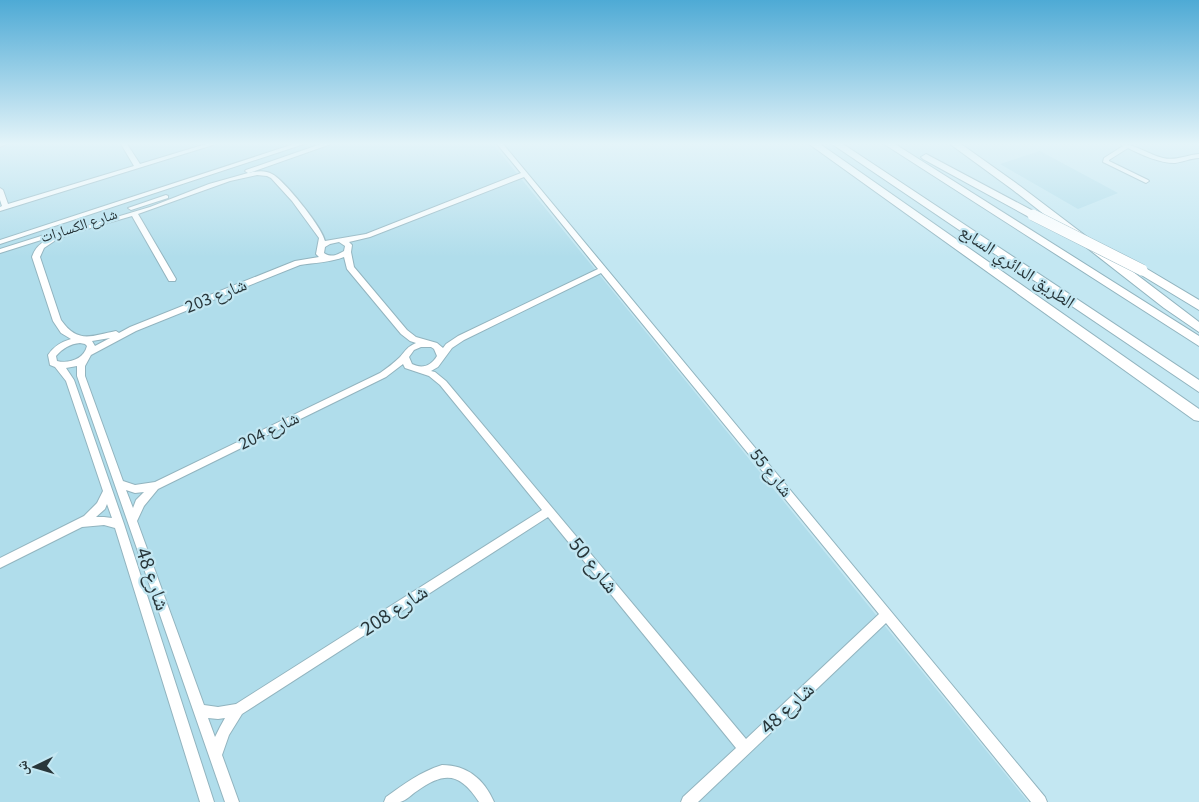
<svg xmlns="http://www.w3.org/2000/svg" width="1199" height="802" viewBox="0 0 1199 802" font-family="'Source Sans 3','Noto Naskh Arabic',sans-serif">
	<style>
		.built { fill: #b0ddeb }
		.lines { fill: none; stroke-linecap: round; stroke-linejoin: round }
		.minor-casing { stroke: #92b4bf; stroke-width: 2 }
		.highway-casing { stroke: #92b4bf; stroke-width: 2 }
		.minor { fill: #fff; fill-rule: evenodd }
		.highway { fill: #fff; fill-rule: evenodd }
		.highway-bridge-casing { stroke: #92b4bf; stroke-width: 12; stroke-linecap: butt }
		.highway-bridge { stroke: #fff; stroke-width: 11 }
		.labels { text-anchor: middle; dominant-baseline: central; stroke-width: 4.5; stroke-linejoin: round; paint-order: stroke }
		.far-street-label { font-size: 15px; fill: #28363a; stroke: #c3e7f2 }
		.street-label { font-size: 18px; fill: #28363a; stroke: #c3e7f2 }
		.near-street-label { font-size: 21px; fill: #28363a; stroke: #c3e7f2 }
	</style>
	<rect width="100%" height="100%" fill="#c3e7f2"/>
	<!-- built -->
	<path class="built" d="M 0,144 L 493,144 L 1028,802 L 0,802 Z
		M 1040,151 L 1118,193 L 1078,209 L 1000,164 Z"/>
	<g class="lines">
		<!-- minor casing -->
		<g class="minor-casing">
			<path id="minor" d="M 0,144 L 6,144 L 0,147 Z
				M 121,144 L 127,144 L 140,164 L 206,144 L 216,144 L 0,211 L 0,207 L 2,206 L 0,200 L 0,188 L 3,190 L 8,204 L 134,166 Z
				M 294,144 L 304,144 L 0,244 L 0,240 Z
				M 321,144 L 331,144 L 249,173 C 257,171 265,170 272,174 C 284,180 323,228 325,241 L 366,234 L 521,173 L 497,144 L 503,144 L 1045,797 L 1047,802 L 1031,802 L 886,623 L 698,802 L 681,802 L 683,797 L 736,748 L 548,517 L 242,714 L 229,735 L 222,755 L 239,802 L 225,802 L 77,376 L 77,366 L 66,368 L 74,380 L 124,524 L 214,802 L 200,802 L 115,528 L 104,525 L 82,527 L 0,568 L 0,558 L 84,516 L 97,503 L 103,491 L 66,381 L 55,367 L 50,365 L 48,355 C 54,346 61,342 71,339 L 61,333 L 53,321 L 32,257 C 36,244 46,240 57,235 L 0,253 L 0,249 L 57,231 L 59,232 L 60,234 L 150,207 L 209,184 L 248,173 L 245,171 L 246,170 ZM 257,175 L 267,176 L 271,178 L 292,201 L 319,238 L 316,254 L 319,257 L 295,261 L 130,327 L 119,333 L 116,331 C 91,336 78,344 61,320 L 40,257 L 44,248 L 56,240 L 80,231 L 132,216 L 169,281 L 175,281 L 176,279 L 138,214 L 230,181 ZM 524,177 L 598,269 L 458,336 L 446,344 L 443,348 L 437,343 L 416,337 L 407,330 L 354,267 L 351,252 L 352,245 L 349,242 L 370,237 ZM 339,242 L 345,246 L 344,251 C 337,255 331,258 324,253 L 325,247 L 330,244 ZM 344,257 L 347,269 L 401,334 L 410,341 L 416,343 C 407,347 406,350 400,357 C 394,363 387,368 380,373 L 155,482 L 135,485 L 123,481 L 85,376 L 85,366 L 91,355 L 136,331 L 300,265 C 313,263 332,262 344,257 ZM 601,273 L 879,614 L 746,739 L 446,381 L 435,372 L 431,371 L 438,367 L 452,348 L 464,340 ZM 110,338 L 95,346 L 92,341 ZM 80,343 L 85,344 L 87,346 C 84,359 69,364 57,361 L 56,356 C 63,348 70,344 80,343 ZM 421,347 L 431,347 L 434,349 L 437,356 C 431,366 422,369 412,364 L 409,357 L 414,350 ZM 403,364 L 405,368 L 429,376 L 440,385 L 542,510 L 236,704 L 218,707 L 204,705 L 137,521 L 144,506 L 158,489 L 386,377 ZM 126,490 L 135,493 L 144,492 L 136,500 L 133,508 ZM 107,504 L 112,518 L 104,517 L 96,517 L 105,509 ZM 208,718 L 218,719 L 225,718 L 220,727 L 215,737 Z
				M 1121,144 C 1136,144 1149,155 1163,158 C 1176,161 1186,155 1199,154 L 1199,158 C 1191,158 1183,162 1175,163 C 1159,163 1142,155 1128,148 L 1109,160 L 1109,161 L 1148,180 L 1149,181 L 1146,183 L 1103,162 L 1104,158 L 1123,146 Z
				M 166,195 L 168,196 L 168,198 L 131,210 L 128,208 Z
				M 442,765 C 467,765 484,779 494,802 L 479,802 C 460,773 445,771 417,791 C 412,794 406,801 400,802 C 396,802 389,802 384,802 L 386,797 C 404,784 420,772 442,765 Z"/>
		</g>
		<!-- highway casing -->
		<g class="highway-casing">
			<path id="highway" d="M 809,144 L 820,144 L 1199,409 L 1199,421 L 1194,420 Z
				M 832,144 L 843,144 L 1199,380 L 1199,392 Z
				M 884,144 L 895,144 L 1199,336 L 1199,346 Z
				M 950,144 L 961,144 L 1020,186 L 1199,322 L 1199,332 L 1164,308 L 1013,190 Z
				M 926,154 L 1037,213 L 1038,215 L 1037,217 L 1029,217 L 923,159 L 921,157 Z
				M 1142,266 L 1199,300 L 1199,310 L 1138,273 L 1136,270 Z"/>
		</g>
		<!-- minor -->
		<use href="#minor" class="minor"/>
		<!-- highway -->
		<use href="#highway" class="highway"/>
		<!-- highway-bridge casing -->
		<g class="highway-bridge-casing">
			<path id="highway-bridge" d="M 1033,215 L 1142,270"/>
		</g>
		<!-- highway-bridge -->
		<use href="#highway-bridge" class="highway-bridge"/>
	</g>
	<!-- sky -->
	<linearGradient id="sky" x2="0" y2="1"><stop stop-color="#4eaad5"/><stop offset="0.56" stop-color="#e4f4f9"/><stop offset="1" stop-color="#e4f4f9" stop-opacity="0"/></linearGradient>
	<rect width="1199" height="257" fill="url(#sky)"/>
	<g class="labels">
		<!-- far-street labels -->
		<g class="far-street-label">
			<text transform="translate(79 226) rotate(-18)">شارع الكسارات</text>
		</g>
		<!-- street labels -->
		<g class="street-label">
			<text transform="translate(1017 267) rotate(34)">الطريق الدائري السابع</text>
			<text transform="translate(216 296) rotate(-22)">شارع 203</text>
			<text transform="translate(269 431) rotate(-26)">شارع 204</text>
			<text transform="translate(771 473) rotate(51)">شارع 55</text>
		</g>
		<!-- near-street labels -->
		<g class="near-street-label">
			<text transform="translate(594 565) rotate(51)">شارع 50</text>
			<text transform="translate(153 579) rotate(71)">شارع 48</text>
			<text transform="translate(394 610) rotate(-33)">شارع 208</text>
			<text transform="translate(787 708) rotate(-43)">شارع 48</text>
		</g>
	</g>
	<!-- north arrow -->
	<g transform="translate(35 767) rotate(265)" stroke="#c3e7f2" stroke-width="4" paint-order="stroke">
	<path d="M0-4L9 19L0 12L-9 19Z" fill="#28363a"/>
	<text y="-8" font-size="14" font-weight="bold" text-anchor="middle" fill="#28363a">ش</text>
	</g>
</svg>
